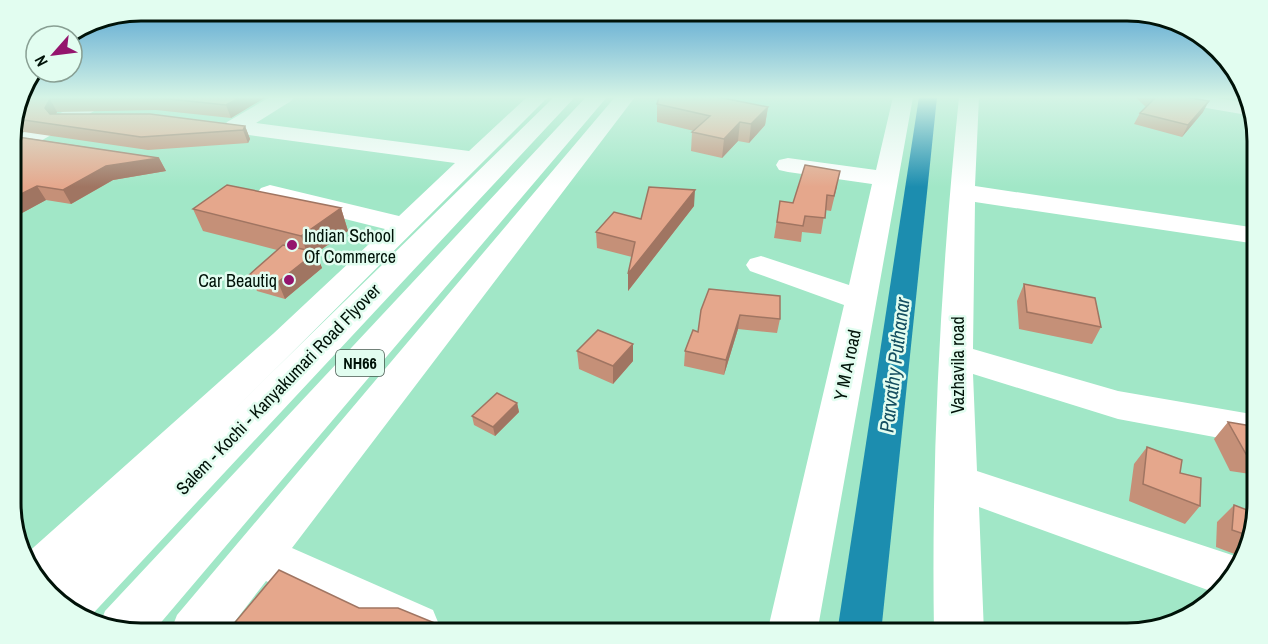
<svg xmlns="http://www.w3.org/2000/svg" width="1268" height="644" viewBox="0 0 1268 644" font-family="'Archivo Narrow',sans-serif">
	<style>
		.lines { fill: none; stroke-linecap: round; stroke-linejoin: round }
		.canal { fill: #1c8daf; fill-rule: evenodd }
		.minor { fill: #fff; fill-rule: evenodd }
		.highway { fill: #fff; fill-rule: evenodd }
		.wall { fill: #c59078 }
		.shaded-wall { fill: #a07562 }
		.building { fill: #e5a78c; stroke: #a07562; stroke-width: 1.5 }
		.poi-dot { fill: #94146d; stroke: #e2fdf0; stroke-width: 2 }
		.labels { text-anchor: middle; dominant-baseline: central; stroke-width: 5; stroke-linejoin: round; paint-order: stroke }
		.shield { fill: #e2fdf0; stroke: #44584e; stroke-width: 1.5 }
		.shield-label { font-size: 16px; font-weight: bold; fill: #001208 }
		.poi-label { font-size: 18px; fill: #001208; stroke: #e2fdf0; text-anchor: start }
		.street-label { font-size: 18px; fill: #001208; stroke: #e2fdf0 }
		.water-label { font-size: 20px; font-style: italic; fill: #144e60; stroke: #e2fdf0 }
		.rim { fill: none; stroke: #001208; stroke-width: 3 }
	</style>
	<rect width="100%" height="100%" fill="#a1e7c7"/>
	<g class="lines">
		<!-- canal -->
		<path class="canal" d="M 919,97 L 937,97 L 881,633 L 837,633 Z"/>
		<!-- minor -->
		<path class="minor" d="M 91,97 L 115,97 L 112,101 L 19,153 L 11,155 L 11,139 Z
			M 270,97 L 294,97 L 291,101 L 256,123 L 469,151 L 527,97 L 548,97 L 52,592 L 33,576 L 25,555 L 274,333 L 385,229 L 261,198 L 257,193 L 261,188 L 270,185 L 399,216 L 455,163 L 227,132 L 224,127 L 227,122 Z
			M 615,97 L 635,97 L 292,548 L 433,610 L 440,627 L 437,633 L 374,633 L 266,581 L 226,633 L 170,633 L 177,615 Z
			M 893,97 L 913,97 L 817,633 L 767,633 L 844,305 L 750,271 L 746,265 L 750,259 L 761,256 L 849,285 L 872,184 L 788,172 L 779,170 L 776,165 L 779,160 L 788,158 L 876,170 Z
			M 959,97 L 979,97 L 975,186 L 1257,228 L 1257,244 L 975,202 L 973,349 L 1118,391 L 1257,415 L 1257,445 L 1118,419 L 973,374 L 977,471 L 1244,559 L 1216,593 L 979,507 L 984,633 L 934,633 C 931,454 941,275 959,97 Z
			M 1167,97 L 1210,97 L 1248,103 L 1253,116 L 1177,103 L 1170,101 Z"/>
		<!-- highway -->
		<path class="highway" d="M 554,97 L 575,97 L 86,621 L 49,590 Z
			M 586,97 L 607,97 L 152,633 L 141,634 L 100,624 L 105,611 Z"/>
	</g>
	<!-- wall -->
	<path class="wall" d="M 20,97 L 266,97 L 231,118 L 156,110 L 57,112 L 56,114 L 245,126 L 250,139 L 248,143 L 148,150 L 24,132 L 15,134 L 14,136 L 159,158 L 166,171 L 113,180 L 71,204 L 46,200 L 11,219 L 11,132 Z
		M 1135,97 L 1192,97 L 1192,98 L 1203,112 L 1182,137 L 1134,124 L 1140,113 L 1146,107 Z
		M 657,104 L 768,107 L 765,125 L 749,143 L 738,141 L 722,158 L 691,151 L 692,132 L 694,131 L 657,122 Z
		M 837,186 L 831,211 L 825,210 L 821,234 L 802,232 L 801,242 L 774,238 L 780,201 L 793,203 Z
		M 694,206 L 628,291 L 628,274 L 632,257 L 597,248 L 596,232 L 641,219 Z
		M 341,208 L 348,231 L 316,253 L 322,268 L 285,299 L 257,291 L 249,275 L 277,250 L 203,231 L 193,209 Z
		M 1024,284 L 1101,327 L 1092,344 L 1019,329 L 1017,301 Z
		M 701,310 L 780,319 L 777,333 L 738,329 L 724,375 L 684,366 L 685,351 L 698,332 Z
		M 577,351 L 633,361 L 613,384 L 579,369 Z
		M 517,403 L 519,412 L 495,436 L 474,425 L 472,416 Z
		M 1228,422 L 1257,427 L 1257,475 L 1230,471 L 1214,439 Z
		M 1147,447 L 1180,473 L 1200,506 L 1185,524 L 1129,501 L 1134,464 Z
		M 1234,505 L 1255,513 L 1245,558 L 1216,547 L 1217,522 Z"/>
	<!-- shaded-wall -->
	<path class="shaded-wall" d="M 241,97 L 266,97 L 231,118 L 226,105 Z
		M 50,99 L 57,112 L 52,120 L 45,108 Z
		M 1209,101 L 1203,112 L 1182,137 L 1188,125 Z
		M 768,107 L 765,125 L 749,143 L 751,124 Z
		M 17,119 L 24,132 L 15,134 L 11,142 L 11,132 L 14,120 Z
		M 740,122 L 738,141 L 722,158 L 724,139 Z
		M 245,126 L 250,139 L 248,143 L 243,130 Z
		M 159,158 L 166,171 L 113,180 L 71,204 L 63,190 L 106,166 Z
		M 37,186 L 46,200 L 11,219 L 11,199 Z
		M 695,190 L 694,206 L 628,291 L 628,274 Z
		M 341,208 L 348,231 L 316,253 L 322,268 L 285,299 L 278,282 L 309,258 L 301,236 Z
		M 740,315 L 738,329 L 724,375 L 726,360 Z
		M 633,344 L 633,361 L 613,384 L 613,366 Z
		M 517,403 L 519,412 L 495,436 L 493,427 Z"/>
	<!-- building -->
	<path class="building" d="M 20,97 L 241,97 L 226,105 L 150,97 L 50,99 L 45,108 L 50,114 L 150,114 L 245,126 L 243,130 L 141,137 L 17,119 L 14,120 Z
		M 659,97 L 718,97 L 768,107 L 751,124 L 740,122 L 724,139 L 692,132 L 710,116 L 657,104 Z
		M 1153,97 L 1187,97 L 1186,97 L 1209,101 L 1188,125 L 1140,113 L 1155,98 Z
		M 11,136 L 159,158 L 106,166 L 63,190 L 37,186 L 11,199 Z
		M 805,165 L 840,171 L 834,196 L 827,195 L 825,218 L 805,216 L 803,226 L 777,222 L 780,201 L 793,203 Z
		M 227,185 L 341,208 L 301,236 L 193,209 Z
		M 649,187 L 695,190 L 628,274 L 635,242 L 596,232 L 614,212 L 641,219 Z
		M 283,245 L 316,252 L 278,282 L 249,275 Z
		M 1024,284 L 1095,298 L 1101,327 L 1027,312 Z
		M 709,289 L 780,296 L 780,319 L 740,315 L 726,360 L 685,351 L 693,330 L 698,332 L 701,310 Z
		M 598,330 L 633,344 L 613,366 L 577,351 Z
		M 497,393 L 517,403 L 493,427 L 472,416 Z
		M 1228,422 L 1257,427 L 1257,455 L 1246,454 Z
		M 1147,447 L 1182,460 L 1180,473 L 1201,478 L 1200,506 L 1143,484 Z
		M 1234,505 L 1255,513 L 1250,536 L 1232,530 Z
		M 279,570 L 359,608 L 398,608 L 459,633 L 226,633 Z"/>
	<!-- sky -->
	<linearGradient id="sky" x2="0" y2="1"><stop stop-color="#56a4d1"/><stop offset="0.52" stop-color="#d5f4e6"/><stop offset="1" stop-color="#d5f4e6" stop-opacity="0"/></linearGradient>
	<rect width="1268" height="187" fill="url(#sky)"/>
	<!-- markers -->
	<g class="poi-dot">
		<circle cx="292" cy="245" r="6"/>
		<circle cx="289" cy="280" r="6"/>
	</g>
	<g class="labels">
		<!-- shield labels -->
		<rect class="shield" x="336" y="350" width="48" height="26" rx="4.5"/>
		<g class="shield-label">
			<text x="360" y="363">NH66</text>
		</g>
		<!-- poi labels -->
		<g class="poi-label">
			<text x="304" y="235">Indian School<tspan x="304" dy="21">Of Commerce</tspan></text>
			<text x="277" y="280" text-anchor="end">Car Beautiq</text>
		</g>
		<!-- street labels -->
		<g class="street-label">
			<text transform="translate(847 365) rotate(-78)">Y M A road</text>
			<text transform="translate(957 365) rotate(-90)">Vazhavila road</text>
			<text transform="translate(278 389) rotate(-46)">Salem - Kochi - Kanyakumari Road Flyover</text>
		</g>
		<!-- water labels -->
		<g class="water-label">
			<text transform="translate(894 365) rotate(-83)">Parvathy Puthanar</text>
		</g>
	</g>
	<!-- crop -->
	<path d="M0 0H1268V644H0ZM141 21H1127A120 120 0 0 1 1247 141V503A120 120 0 0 1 1127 623H141A120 120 0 0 1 21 503V141A120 120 0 0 1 141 21Z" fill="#e2fdf0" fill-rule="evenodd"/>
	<path class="rim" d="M141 21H1127A120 120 0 0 1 1247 141V503A120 120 0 0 1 1127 623H141A120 120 0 0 1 21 503V141A120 120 0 0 1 141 21Z"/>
	<!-- north arrow -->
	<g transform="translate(54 54) rotate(242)"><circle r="28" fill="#e2fdf0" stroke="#889f93" stroke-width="1.5"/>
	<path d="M0-4.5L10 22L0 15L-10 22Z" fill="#94146d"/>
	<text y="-9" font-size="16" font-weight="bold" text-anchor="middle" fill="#001208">N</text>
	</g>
</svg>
